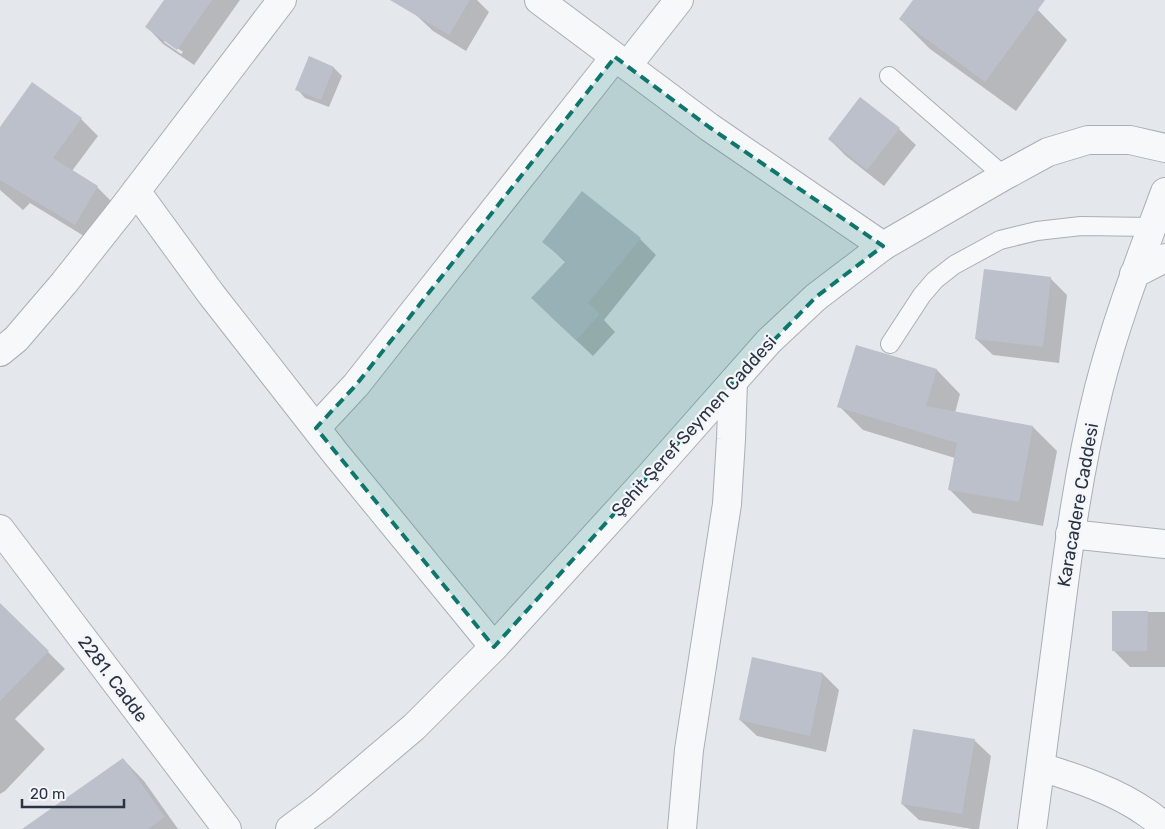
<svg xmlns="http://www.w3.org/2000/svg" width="1165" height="829" viewBox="0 0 1165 829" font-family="Rubik,sans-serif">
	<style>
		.shadow { fill: #0003; fill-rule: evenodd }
		.building { fill: #bbc0ca }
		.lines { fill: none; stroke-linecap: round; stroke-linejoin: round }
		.service-casing { stroke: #a9aeb7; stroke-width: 20 }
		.minor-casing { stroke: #a9aeb7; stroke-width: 30 }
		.tertiary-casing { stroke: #a9aeb7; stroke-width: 30 }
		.service { stroke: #f7f8fa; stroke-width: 18 }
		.minor { stroke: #f7f8fa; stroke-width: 28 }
		.tertiary { stroke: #f7f8fa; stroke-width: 28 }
		.marked { fill: #0f766e; fill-opacity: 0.2; stroke: #0f766e; stroke-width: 4; stroke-dasharray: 10 6; stroke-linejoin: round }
		.labels { text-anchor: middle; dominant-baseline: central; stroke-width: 4.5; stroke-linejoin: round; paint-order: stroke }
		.street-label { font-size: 18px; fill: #2b3445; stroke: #f4f6f9 }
	</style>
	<rect width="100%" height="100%" fill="#e4e7ec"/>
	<!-- shadow -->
	<path class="shadow" d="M 166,0 L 240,0 L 194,65 L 163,44 L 147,27 ZM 164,39 L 183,52 L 181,54 L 164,42 Z
		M 425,0 L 477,0 L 489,12 L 466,51 L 433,31 L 416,15 Z
		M 914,0 L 1024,0 L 1038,10 L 1067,40 L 1016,111 L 930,49 L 900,19 Z
		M 310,58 L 334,68 L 342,76 L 329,107 L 305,98 L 297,89 Z
		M 33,84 L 81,119 L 98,136 L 72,171 L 97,187 L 114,204 L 92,241 L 30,203 L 23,210 L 0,190 L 0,144 Z
		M 860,98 L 899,129 L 916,145 L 884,186 L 846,156 L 829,139 Z
		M 640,239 L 656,255 L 604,320 L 615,332 L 593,356 L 549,315 L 566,263 L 543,241 Z
		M 1050,278 L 1067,295 L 1059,363 L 993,355 L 976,339 Z
		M 937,370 L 960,394 L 955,413 L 1033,427 L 1057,451 L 1043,526 L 973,513 L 949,489 L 955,458 L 863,430 L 839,406 Z
		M 1114,612 L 1165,612 L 1165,667 L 1130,667 L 1113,650 Z
		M 10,614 L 65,669 L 15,719 L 45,749 L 5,791 L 0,794 L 0,624 Z
		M 823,674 L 839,690 L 826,752 L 757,736 L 740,720 Z
		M 974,740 L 991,756 L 979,829 L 972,829 L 919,820 L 902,804 Z
		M 123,759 L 144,781 L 178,829 L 24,829 Z"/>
	<!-- building -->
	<path class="building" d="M 164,0 L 212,0 L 177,50 L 145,27 Z
		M 390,0 L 470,0 L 449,35 Z
		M 913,0 L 1045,0 L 985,82 L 899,19 Z
		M 309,56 L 334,67 L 321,100 L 295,90 Z
		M 32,82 L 82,118 L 53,158 L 98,186 L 75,225 L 0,180 L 0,127 Z
		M 860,97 L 900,128 L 867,170 L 828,139 Z
		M 582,191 L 641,238 L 588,303 L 600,314 L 576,340 L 531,298 L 566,261 L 542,242 Z
		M 984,269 L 1051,277 L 1043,347 L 975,339 Z
		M 856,345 L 937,369 L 926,406 L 1033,426 L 1019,502 L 948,490 L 957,443 L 837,407 Z
		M 0,603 L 49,651 L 0,701 Z
		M 1112,611 L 1148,611 L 1147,651 L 1112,651 Z
		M 752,657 L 823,673 L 810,736 L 739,720 Z
		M 913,729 L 975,739 L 962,814 L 901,804 Z
		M 123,758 L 165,817 L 148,829 L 22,829 Z"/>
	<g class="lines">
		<!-- service casing -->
		<g class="service-casing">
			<path id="service" d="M 889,76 L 1004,176
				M 890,344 L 922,295 L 935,280 L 954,265 L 1000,240 L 1037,231 L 1081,226 L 1152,227"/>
		</g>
		<!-- minor casing -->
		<g class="minor-casing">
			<path id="minor" d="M 539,0 L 709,127 L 883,246
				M 627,66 L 679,0
				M 136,191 L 211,294 L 336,454 L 494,647
				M 0,352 L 16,339 L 64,283 L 121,211 L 282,0
				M 316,428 L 356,385 L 615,57
				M 1070,534 L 1165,544
				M 1041,767 C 1076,778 1116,791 1147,813 C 1153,817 1159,822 1165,827
				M 682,829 L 689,750 L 727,504 L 731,439 L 733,382"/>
		</g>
		<!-- tertiary casing -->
		<g class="tertiary-casing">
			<path id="tertiary" d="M 1134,274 L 1165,258
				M 0,529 L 227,829
				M 290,829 L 321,806 L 414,727 L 494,647 L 647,479 L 769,341 L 816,297 L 883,246 L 1004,176 L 1048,152 L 1088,140 L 1130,140 L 1165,148
				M 1032,829 C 1041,763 1049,697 1058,630 C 1068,549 1079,468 1099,388 C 1116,321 1141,257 1165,192"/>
		</g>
		<!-- service -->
		<use href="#service" class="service"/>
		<!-- minor -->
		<use href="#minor" class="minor"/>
		<!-- tertiary -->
		<use href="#tertiary" class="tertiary"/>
	</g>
	<!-- marked area -->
	<path class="marked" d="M 615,57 L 709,127 L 883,246 L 816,297 L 733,382 L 494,647 L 316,428 L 356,385 Z"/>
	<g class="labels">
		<!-- street labels -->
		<g class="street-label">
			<text transform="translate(694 426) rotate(-48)">Şehit Şeref Seymen Caddesi</text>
			<text transform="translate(1078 505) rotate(-80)">Karacadere Caddesi</text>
			<text transform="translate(113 679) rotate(53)">2281. Cadde</text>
		</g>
	</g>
	<!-- scale -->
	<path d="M22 799v8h102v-8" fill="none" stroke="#2b3445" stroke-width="2.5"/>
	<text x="30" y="799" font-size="15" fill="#2b3445" stroke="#f4f6f9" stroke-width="4" paint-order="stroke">20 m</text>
</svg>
